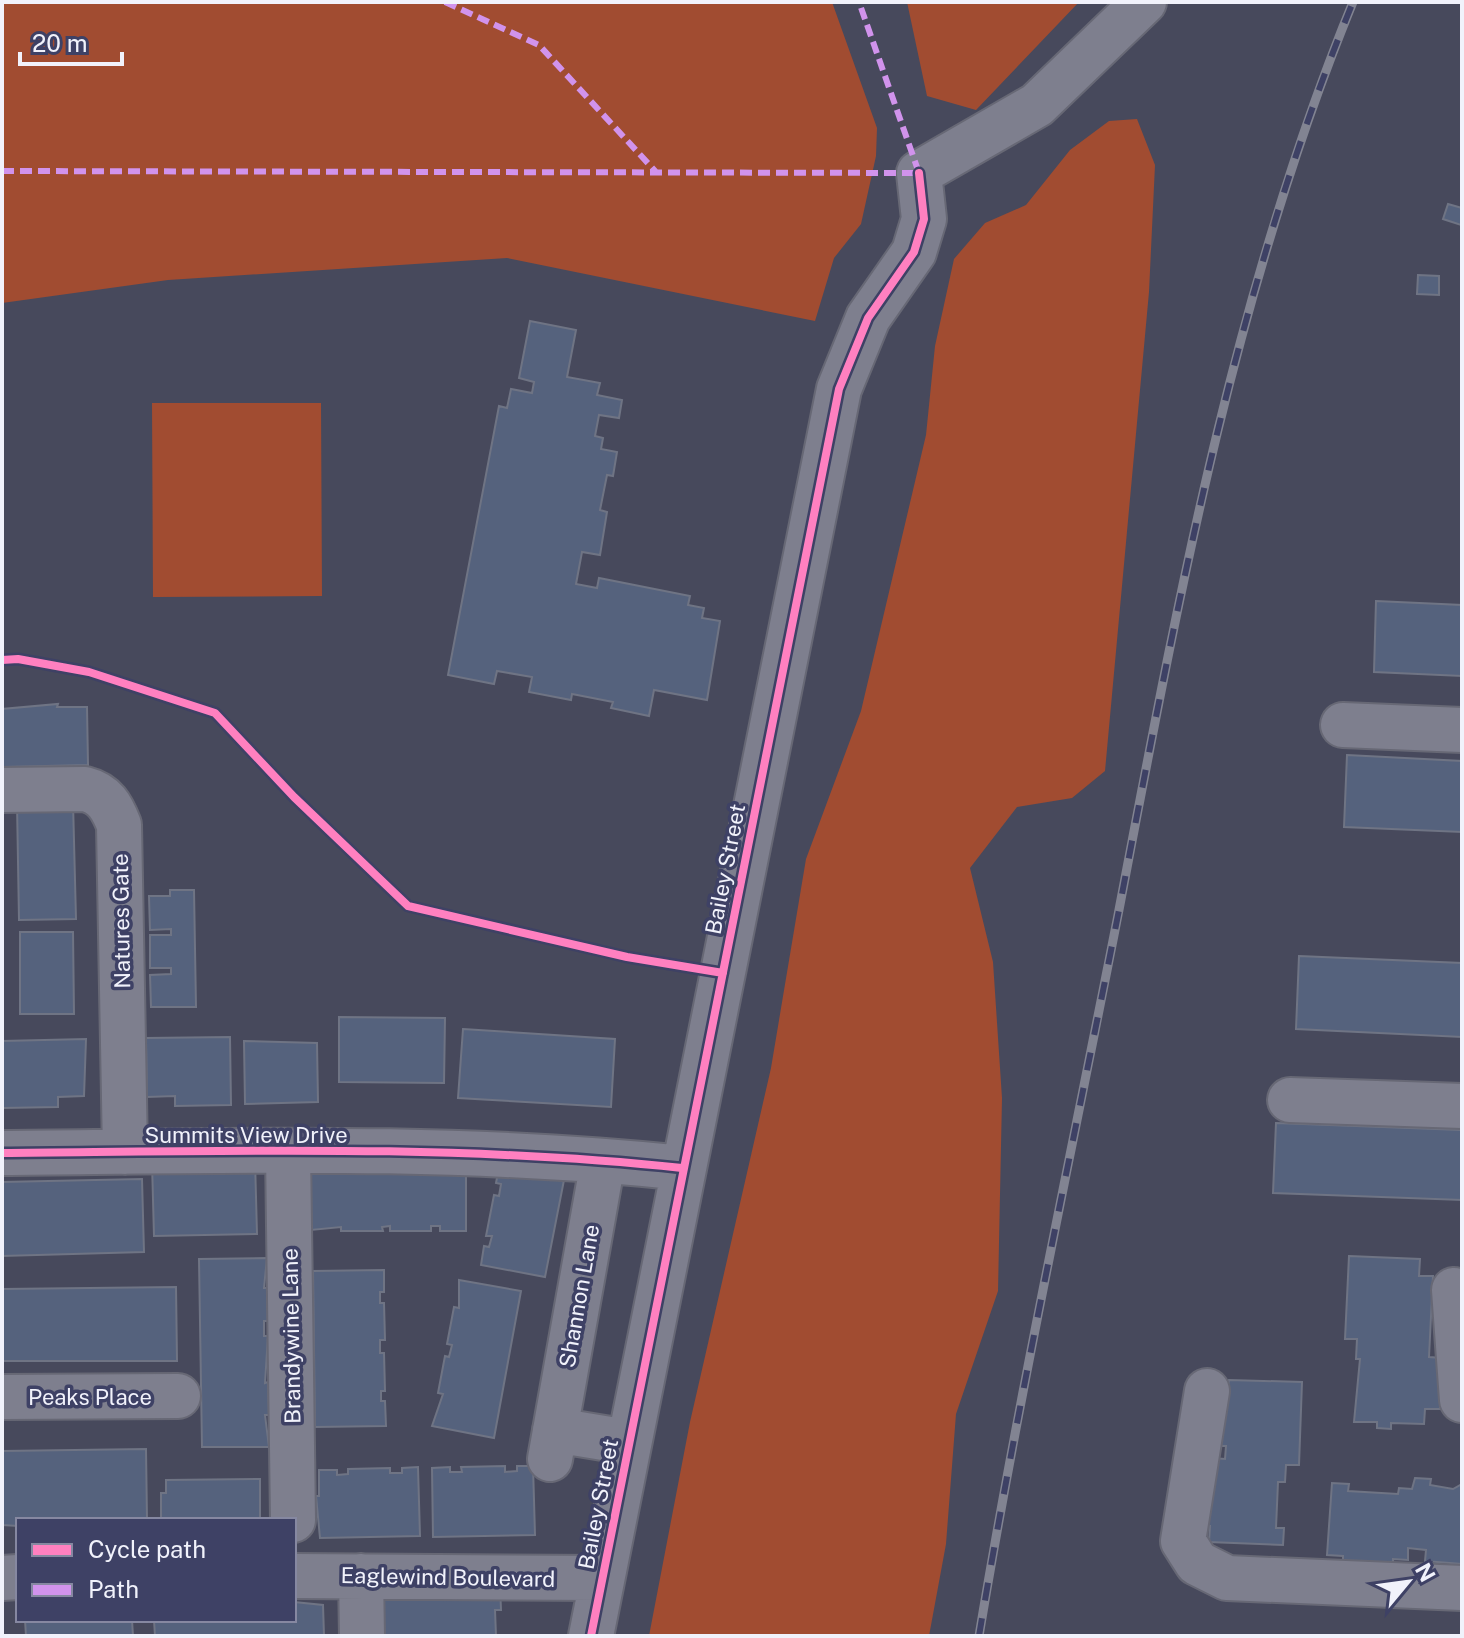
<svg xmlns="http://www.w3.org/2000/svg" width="1464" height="1638" viewBox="0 0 1464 1638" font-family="'Public Sans',sans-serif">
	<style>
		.green { fill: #a14c31 }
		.building { fill: #55627d; stroke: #6f7484; stroke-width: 2 }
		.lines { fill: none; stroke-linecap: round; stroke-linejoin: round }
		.minor-casing { stroke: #676875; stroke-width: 48 }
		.minor { stroke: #7e7f8e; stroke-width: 44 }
		.rail-casing { stroke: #828492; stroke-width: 9 }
		.rail { stroke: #3e4165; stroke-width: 6; stroke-dasharray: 18; stroke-linecap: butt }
		.quiet { stroke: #d193ec; stroke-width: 6; stroke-dasharray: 12 6; stroke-linecap: butt }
		.cycleway-casing { stroke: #3e4165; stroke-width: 13 }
		.cycleway { stroke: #ff80c0; stroke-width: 8 }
		.labels { text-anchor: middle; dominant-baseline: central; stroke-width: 7; stroke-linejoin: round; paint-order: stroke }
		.street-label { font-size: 22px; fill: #f1f2fb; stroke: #3e4165 }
	</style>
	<rect width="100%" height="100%" fill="#47495c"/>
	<!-- green -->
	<path class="green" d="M 2,2 L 832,2 L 877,128 L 876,156 L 861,224 L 834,258 L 815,321 L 507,258 L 168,280 L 2,303 Z
		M 907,2 L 1079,2 L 976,110 L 927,96 Z
		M 1137,119 L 1155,165 L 1149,292 L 1105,771 L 1072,798 L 1017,807 L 970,868 L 993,962 L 1002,1098 L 998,1291 L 956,1414 L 946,1544 L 929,1636 L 649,1636 L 690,1422 L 771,1068 L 806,859 L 861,711 L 926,435 L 935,346 L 954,259 L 985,223 L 1026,205 L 1070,150 L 1109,121 Z
		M 152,403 L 321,403 L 322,596 L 153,597 Z"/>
	<!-- building -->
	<path class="building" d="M 1448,204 L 1462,208 L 1461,225 L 1443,219 Z
		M 1418,275 L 1439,276 L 1439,295 L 1417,294 Z
		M 530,321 L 576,330 L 567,377 L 600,383 L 597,395 L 622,400 L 619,418 L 599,415 L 595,436 L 603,438 L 601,449 L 617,452 L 613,476 L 607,475 L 600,510 L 607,512 L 600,555 L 582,552 L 576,584 L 597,588 L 599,578 L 690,596 L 688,605 L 704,608 L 702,618 L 720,621 L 707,700 L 654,690 L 649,716 L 611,708 L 613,702 L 572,694 L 571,700 L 529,692 L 532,677 L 497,671 L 494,684 L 448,675 L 499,406 L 507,408 L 511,389 L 532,393 L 534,382 L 519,378 Z
		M 1376,601 L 1462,605 L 1462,676 L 1374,672 Z
		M 58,704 L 57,707 L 87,707 L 88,765 L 2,767 L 2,709 Z
		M 1347,755 L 1462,761 L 1462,832 L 1344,827 Z
		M 73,802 L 76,919 L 19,920 L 17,803 Z
		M 170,890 L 194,890 L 196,1007 L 151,1007 L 150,975 L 171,974 L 171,968 L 150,968 L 150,935 L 171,935 L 171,929 L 150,930 L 149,896 L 170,896 Z
		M 20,932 L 73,932 L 74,1014 L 20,1014 Z
		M 1299,956 L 1462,963 L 1462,1037 L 1296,1029 Z
		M 339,1017 L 445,1018 L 444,1083 L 339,1082 Z
		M 463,1029 L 615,1039 L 611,1107 L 458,1098 Z
		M 230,1037 L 231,1105 L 175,1106 L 175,1096 L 147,1097 L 146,1038 Z
		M 86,1039 L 84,1096 L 58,1097 L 58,1107 L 2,1108 L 2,1041 Z
		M 244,1041 L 317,1043 L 318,1102 L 245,1104 Z
		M 1276,1123 L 1462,1130 L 1462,1200 L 1273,1193 Z
		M 255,1160 L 257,1234 L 154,1236 L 152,1163 Z
		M 311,1160 L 466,1160 L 466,1231 L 440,1231 L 440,1226 L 431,1226 L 431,1231 L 390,1231 L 390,1226 L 382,1227 L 383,1231 L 341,1231 L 341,1227 L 311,1230 Z
		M 499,1167 L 564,1180 L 545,1277 L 481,1265 L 484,1246 L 489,1247 L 492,1236 L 486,1236 L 494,1195 L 499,1196 L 501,1184 L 496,1183 Z
		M 142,1179 L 144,1252 L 2,1256 L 2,1182 Z
		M 1349,1256 L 1420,1259 L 1419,1276 L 1433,1276 L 1429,1357 L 1442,1358 L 1440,1409 L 1425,1409 L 1424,1424 L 1391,1423 L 1391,1429 L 1377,1428 L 1377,1422 L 1354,1422 L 1360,1359 L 1356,1359 L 1357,1339 L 1345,1339 Z
		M 267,1258 L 264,1288 L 267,1288 L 268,1321 L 264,1321 L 264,1336 L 268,1336 L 265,1383 L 268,1382 L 269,1415 L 265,1415 L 269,1447 L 202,1447 L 199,1259 Z
		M 384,1270 L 384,1292 L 380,1292 L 380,1303 L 384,1303 L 385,1340 L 380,1340 L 380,1353 L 384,1353 L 385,1391 L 381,1391 L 381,1401 L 385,1401 L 386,1426 L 315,1427 L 313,1271 Z
		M 459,1280 L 521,1291 L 494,1438 L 432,1426 L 443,1394 L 438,1393 L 445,1356 L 449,1357 L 452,1345 L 447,1344 L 454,1307 L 459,1308 Z
		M 176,1287 L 177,1361 L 2,1361 L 2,1289 Z
		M 1229,1380 L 1302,1382 L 1299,1465 L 1286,1465 L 1285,1482 L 1278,1482 L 1276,1528 L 1284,1528 L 1283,1545 L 1209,1542 L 1210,1526 L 1200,1526 L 1213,1458 L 1225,1459 L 1226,1446 L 1217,1446 Z
		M 146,1449 L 147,1520 L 18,1520 L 18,1526 L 2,1525 L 2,1451 Z
		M 505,1466 L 505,1472 L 517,1471 L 517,1466 L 533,1466 L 535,1535 L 433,1537 L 432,1468 L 450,1467 L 450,1472 L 462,1472 L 461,1467 Z
		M 418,1467 L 420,1536 L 320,1538 L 316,1496 L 319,1496 L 319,1470 L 337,1470 L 337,1475 L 348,1474 L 348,1469 L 390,1468 L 390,1473 L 402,1473 L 402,1468 Z
		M 1415,1478 L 1431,1479 L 1430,1485 L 1453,1489 L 1462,1484 L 1462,1564 L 1425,1561 L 1426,1550 L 1408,1548 L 1408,1560 L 1393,1559 L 1393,1572 L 1343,1569 L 1343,1556 L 1327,1555 L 1332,1483 L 1349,1484 L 1348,1491 L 1398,1494 L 1399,1488 L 1412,1489 Z
		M 260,1479 L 260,1520 L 161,1520 L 161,1493 L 166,1493 L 166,1480 Z
		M 500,1585 L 501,1610 L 495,1610 L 496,1636 L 384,1636 L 382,1587 Z
		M 294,1602 L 323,1605 L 324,1636 L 155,1636 L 154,1620 L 294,1620 Z
		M 25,1620 L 132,1620 L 133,1636 L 26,1636 Z"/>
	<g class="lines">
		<!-- minor casing -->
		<g class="minor-casing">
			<path id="minor" d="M 1343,725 L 1462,730
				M 2,790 L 85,789 C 105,794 112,807 119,825 L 125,1152
				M 1290,1100 L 1462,1106
				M 288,1151 L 293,1520
				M 2,1153 C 226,1151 459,1144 682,1168
				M 1454,1290 L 1462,1400
				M 1207,1391 L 1183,1541 L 1197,1563 L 1227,1578 L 1462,1588
				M 2,1397 L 178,1396
				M 555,1430 L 628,1442
				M 550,1459 L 603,1161
				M 294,1576 L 602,1578
				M 361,1576 L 362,1636
				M 2,1578 L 18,1577
				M 591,1636 L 839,389 L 868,318 L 914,252 L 924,219 L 919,173 L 1037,105 L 1144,2"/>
		</g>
		<!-- minor -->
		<use href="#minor" class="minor"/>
		<!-- rail casing -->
		<g class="rail-casing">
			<path id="rail" d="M 979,1636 C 1019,1395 1071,1155 1118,915 C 1177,606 1233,294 1353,2"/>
		</g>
		<!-- rail -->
		<use href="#rail" class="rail"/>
		<!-- quiet -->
		<path class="quiet" d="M 445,2 L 539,45 L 656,172
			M 2,171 L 919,173 L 859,2"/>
		<!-- cycleway casing -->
		<g class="cycleway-casing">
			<path id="cycleway" d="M 2,660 L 18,659 L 89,672 L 215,713 L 294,797 L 408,906 L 627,957 L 723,973
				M 2,1153 C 226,1151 459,1144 682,1168
				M 591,1636 L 839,389 L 868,318 L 914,252 L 924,219 L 919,173"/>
		</g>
		<!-- cycleway -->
		<use href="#cycleway" class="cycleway"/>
	</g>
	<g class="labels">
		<!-- street labels -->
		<g class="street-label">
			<text transform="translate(725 869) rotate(-79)">Bailey Street</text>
			<text transform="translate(121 921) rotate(-91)">Natures Gate</text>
			<text x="246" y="1135">Summits View Drive</text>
			<text transform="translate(579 1296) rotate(-80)">Shannon Lane</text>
			<text transform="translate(291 1336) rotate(-91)">Brandywine Lane</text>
			<text x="90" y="1397">Peaks Place</text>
			<text transform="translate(598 1504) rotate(-79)">Bailey Street</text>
			<text transform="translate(448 1577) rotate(1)">Eaglewind Boulevard</text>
		</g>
	</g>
	<!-- border -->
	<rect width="1464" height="1638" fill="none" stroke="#f1f2fb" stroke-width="8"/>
	<!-- legend -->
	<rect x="16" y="1518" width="280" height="104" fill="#3e4165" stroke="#8688a1" stroke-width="2"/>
	<rect x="32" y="1544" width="40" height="12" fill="#ff80c0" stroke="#8688a1" stroke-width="2"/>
	<text x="88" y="1558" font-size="24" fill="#f1f2fb">Cycle path</text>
	<rect x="32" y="1584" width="40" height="12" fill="#d193ec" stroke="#8688a1" stroke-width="2"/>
	<text x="88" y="1598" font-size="24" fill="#f1f2fb">Path</text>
	<!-- north arrow -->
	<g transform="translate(1408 1582) rotate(61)" stroke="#3e4165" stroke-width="6" paint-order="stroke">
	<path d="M0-6L14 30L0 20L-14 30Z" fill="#f1f2fb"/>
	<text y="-12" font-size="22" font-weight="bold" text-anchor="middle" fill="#f1f2fb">N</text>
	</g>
	<!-- scale -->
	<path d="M20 52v12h102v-12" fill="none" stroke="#f1f2fb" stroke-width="4"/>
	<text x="32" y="52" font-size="24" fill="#f1f2fb" stroke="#3e4165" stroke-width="6" paint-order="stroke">20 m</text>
</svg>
